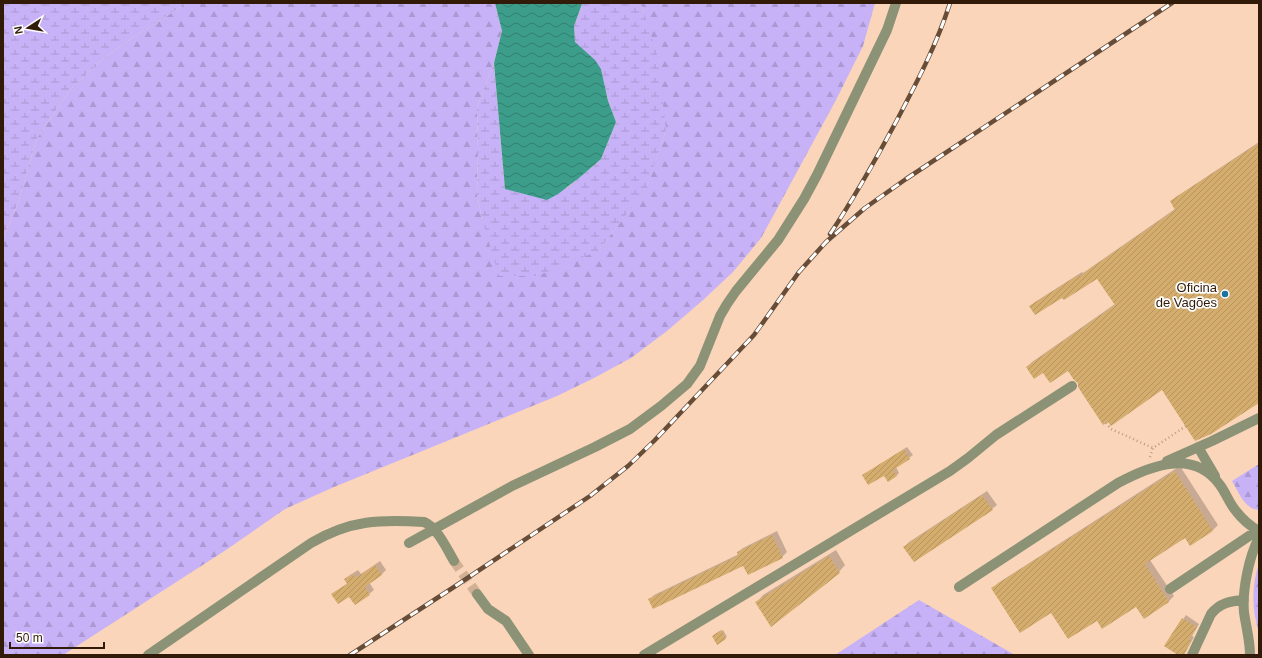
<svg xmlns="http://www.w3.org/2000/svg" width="1262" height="658" viewBox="0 0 1262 658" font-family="Helvetica,sans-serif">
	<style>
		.forest { fill: url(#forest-firs) }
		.wetland { fill: url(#wetland-marsh) }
		.water { fill: url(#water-waves) }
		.shadow { fill: #0003 }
		.building { fill: url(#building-hatch) }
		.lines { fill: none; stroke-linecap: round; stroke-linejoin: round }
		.minor-tunnel { stroke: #d2b096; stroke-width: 10; stroke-dasharray: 10 5; stroke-linecap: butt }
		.path { stroke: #bb9b82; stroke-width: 2.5; stroke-dasharray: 1 3; stroke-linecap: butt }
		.minor { stroke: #8b9275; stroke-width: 10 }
		.rail-casing { stroke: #674d38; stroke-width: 4.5 }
		.rail { stroke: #fefefe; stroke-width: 3; stroke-dasharray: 9; stroke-linecap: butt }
		.poi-dot { fill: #1a72a1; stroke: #fefefe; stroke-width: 1.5 }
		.labels { text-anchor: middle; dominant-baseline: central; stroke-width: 3.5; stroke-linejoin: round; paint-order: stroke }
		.poi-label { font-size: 13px; fill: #311b08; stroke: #fefefe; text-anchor: end }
	</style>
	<defs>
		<pattern id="forest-firs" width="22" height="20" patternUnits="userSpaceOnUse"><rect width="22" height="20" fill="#c8b2f7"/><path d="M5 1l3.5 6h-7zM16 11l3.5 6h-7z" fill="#ac98d2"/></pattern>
		<pattern id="wetland-marsh" width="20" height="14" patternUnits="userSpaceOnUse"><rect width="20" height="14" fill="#c8b2f7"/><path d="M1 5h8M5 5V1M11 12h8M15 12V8" fill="none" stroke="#ac98d2"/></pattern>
		<pattern id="water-waves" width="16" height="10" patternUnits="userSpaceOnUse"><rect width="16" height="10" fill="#3c9d8b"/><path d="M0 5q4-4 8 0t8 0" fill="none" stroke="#337f70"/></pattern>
		<pattern id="building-hatch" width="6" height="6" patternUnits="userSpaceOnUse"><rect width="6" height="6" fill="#d4ad6e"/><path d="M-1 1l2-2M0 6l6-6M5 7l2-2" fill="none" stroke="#b6945e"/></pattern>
	</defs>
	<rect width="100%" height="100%" fill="#fad5b9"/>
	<!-- forest -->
	<path class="forest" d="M 187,3 L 495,3 L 502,31 L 494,63 L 477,107 L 478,150 L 477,194 L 482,219 L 598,251 L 647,187 L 666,130 L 643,10 L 640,3 L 875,3 L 863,46 L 836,100 L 761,238 L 733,272 L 702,301 L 667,331 L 631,358 L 594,378 L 557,396 L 334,487 L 285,509 L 226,550 L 63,655 L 3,655 L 3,238 L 18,203 L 37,138 L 70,90 L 104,58 L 135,36 Z
		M 1259,464 L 1259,510 C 1244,509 1239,492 1232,481 Z
		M 1259,563 L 1259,633 C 1252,610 1251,587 1259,563 Z
		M 919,600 L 1015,655 L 835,655 Z"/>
	<!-- wetland -->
	<path class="wetland" d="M 3,3 L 187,3 L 135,36 L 104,58 L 70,90 L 37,138 L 18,203 L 3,238 Z
		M 581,3 L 640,3 L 643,10 L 657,53 L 666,130 L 647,188 L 598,251 L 537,276 L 499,276 L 482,219 L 477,194 L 478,150 L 477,107 L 494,63 L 505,189 L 567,188 L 601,159 L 616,122 L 608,101 L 601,69 L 575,42 L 574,26 L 582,5 Z"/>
	<!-- water -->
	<path class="water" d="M 495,3 L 581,3 L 582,4 L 574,26 L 575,42 L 595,60 L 601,69 L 608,101 L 616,122 L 601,159 L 579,178 L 558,194 L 547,200 L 505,189 L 494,63 L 502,31 Z"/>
	<!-- shadow -->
	<path class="shadow" d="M 1259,142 L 1259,402 L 1163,388 L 1078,382 L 1068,369 L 1044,372 L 1027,367 L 1032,362 L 1115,304 L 1097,278 L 1063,296 L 1031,306 L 1035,302 L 1082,272 L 1083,273 L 1175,209 L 1171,201 L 1176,197 Z
		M 907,447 L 913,455 L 896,467 L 899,473 L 896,476 L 867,473 Z
		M 1180,466 L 1218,525 L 1212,531 L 1186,537 L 1150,560 L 1174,596 L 1168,602 L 1137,606 L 1097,620 L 1051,612 L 992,589 L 998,583 Z
		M 987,491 L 997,505 L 992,509 L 905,547 L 909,542 Z
		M 777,531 L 787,552 L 782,557 L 744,564 L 650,599 L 654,595 L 739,554 L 738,552 L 743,548 Z
		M 836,550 L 845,565 L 839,572 L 757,602 L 763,595 Z
		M 380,561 L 386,570 L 381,575 L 369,582 L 374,590 L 369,594 L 350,595 L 332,594 L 348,583 L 345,579 L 350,575 L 358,570 L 361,574 Z
		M 1186,615 L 1199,624 L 1192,636 L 1194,637 L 1185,653 L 1183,655 L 1180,655 L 1165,646 Z
		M 723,630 L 727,637 L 717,643 L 714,635 Z"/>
	<!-- building -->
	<path class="building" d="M 1259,143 L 1259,403 L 1211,434 L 1195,441 L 1162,390 L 1111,426 L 1108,422 L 1103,425 L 1078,387 L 1078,383 L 1074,380 L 1068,371 L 1050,383 L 1043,373 L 1034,379 L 1026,367 L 1115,305 L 1097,279 L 1064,300 L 1062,298 L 1035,315 L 1029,306 L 1077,276 L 1078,277 L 1175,210 L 1170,201 Z
		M 904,449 L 910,459 L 893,470 L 897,476 L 888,482 L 884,476 L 868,485 L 862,475 Z
		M 1175,471 L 1213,531 L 1190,546 L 1185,538 L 1145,564 L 1169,602 L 1144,619 L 1136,607 L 1102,629 L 1097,621 L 1068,639 L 1051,613 L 1020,633 L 991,588 Z
		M 982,495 L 993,510 L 914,562 L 903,547 Z
		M 772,535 L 783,558 L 748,575 L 743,566 L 653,609 L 648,599 L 738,556 L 737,552 Z
		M 829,556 L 840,573 L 771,627 L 755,602 Z
		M 375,565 L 382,575 L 365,587 L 370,595 L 355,605 L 349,597 L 338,604 L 331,594 L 347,584 L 344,579 L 353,574 L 356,578 Z
		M 1182,618 L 1197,627 L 1189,639 L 1191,641 L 1184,655 L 1178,655 L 1164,646 Z
		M 721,630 L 726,639 L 717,645 L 712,636 Z"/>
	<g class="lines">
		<!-- minor-tunnel -->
		<path class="minor-tunnel" d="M 454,561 L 477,594"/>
		<!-- path -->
		<path class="path" d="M 1106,423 L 1111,429 L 1153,448
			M 1150,457 L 1153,448 L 1186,426"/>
		<!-- minor -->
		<path class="minor" d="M 1198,447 L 1215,476
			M 1167,461 L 1212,441 L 1259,418
			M 409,543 L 512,486 L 595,447 L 630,429 L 661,406 L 687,384 L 700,366 L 720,316 L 727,304 L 736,291 L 778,240 L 804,199 L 817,175 L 887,30 L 896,3
			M 959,587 L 1118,483 C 1150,466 1193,448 1220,485 C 1226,493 1229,503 1236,511 C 1242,519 1250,526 1259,531
			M 1170,589 L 1258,530
			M 477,594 L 488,609 L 506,621 L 529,655
			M 148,655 L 311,543 C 350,520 381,519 424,522 C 437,527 447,549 454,561
			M 644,655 L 950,471 L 968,458 L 996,435 L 1072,386
			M 1192,655 L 1211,614 C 1220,603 1230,601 1244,600
			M 1250,655 C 1250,640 1246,627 1244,612 C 1242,591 1249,556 1259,538"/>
		<!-- rail casing -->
		<g class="rail-casing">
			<path id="rail" d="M 830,234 C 855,197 876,159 897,120 C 917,82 937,44 950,3
				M 350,655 L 457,585 L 590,496 L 628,466 L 654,441 L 754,335 L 799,272 L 826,242 L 865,208 L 906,179 L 1172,3"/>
		</g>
		<!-- rail -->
		<use href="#rail" class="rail"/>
	</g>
	<!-- markers -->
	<circle class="poi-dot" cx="1225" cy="294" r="4"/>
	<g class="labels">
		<!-- poi labels -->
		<g class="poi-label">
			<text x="1217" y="287">Oficina<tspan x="1217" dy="15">de Vagões</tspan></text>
		</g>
	</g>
	<!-- border -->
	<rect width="1262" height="658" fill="none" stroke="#311b08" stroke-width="8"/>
	<!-- north arrow -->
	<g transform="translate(28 28) rotate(258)" stroke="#fefefe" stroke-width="3" paint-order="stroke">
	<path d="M0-3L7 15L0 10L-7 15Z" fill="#311b08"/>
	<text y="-6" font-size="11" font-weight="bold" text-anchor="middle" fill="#311b08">N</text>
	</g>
	<!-- scale -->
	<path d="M10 642v6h94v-6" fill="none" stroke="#311b08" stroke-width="2"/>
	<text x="16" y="642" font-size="12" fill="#311b08" stroke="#fefefe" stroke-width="3" paint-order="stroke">50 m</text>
</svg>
